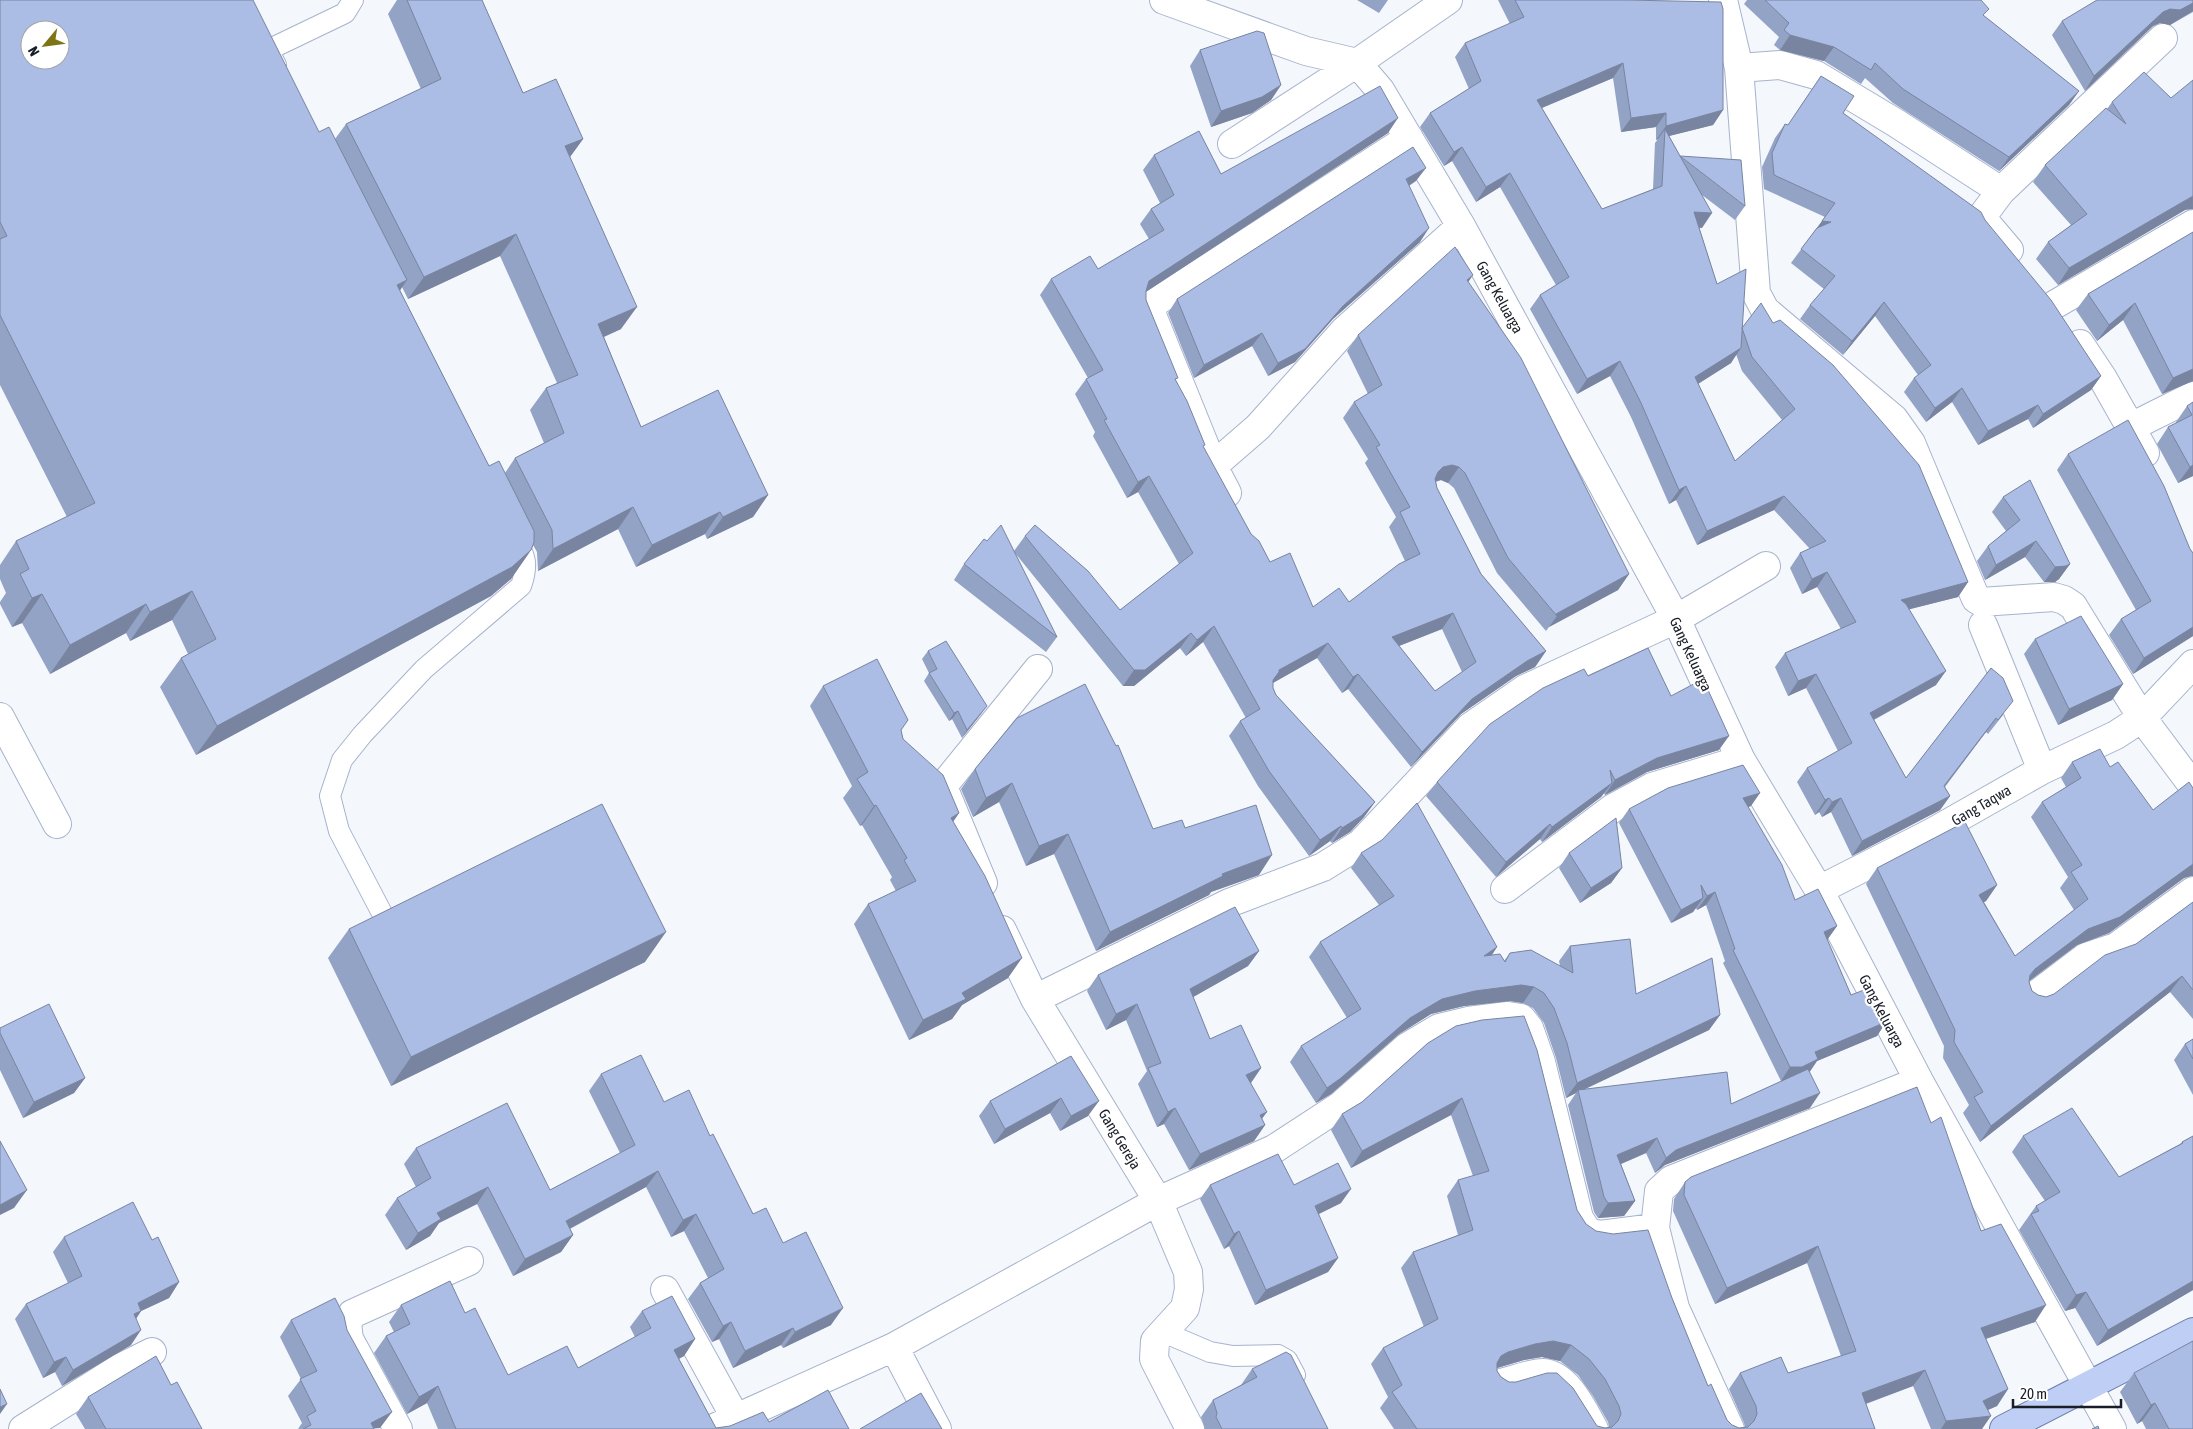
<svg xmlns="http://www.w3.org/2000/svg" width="2193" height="1429" viewBox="0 0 2193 1429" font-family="'Asap Condensed',sans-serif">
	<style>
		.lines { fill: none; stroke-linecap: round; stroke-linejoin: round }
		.lane-casing { stroke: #a7b3cd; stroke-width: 22 }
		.street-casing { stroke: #a7b3cd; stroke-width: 30 }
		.primary-casing { stroke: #687ba7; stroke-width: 30 }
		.lane { stroke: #fff; stroke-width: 20 }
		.street { stroke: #fff; stroke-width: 28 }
		.primary { stroke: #becef4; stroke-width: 28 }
		.wall { fill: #93a3c5; fill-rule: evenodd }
		.shaded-wall { fill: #7884a0 }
		.building { fill: #abbde5; stroke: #7884a0; fill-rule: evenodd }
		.labels { text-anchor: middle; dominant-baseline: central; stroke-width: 4.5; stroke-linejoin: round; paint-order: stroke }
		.street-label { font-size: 15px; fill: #191d27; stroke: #fff }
	</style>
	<rect width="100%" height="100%" fill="#f4f7fc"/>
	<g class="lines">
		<!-- lane casing -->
		<g class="lane-casing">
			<path id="lane" d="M 276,65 L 268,50 L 345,13 L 353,0
				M 385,919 L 339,831 L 330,796 L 342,760 L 362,735 L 424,669 L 521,586 C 529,563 525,556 514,535
				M 1163,1332 L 1210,1352 L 1233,1356 L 1278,1355 L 1287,1360 L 1295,1375"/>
		</g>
		<!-- street casing -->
		<g class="street-casing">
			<path id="street" d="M 1164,0 L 1306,51 L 1357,63 L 1380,90 L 1461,226 L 1676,619 L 1741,760 L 1819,890 L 1919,1081 L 2112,1429
				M 1723,0 L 1739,68 L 1756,293 L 1765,310 L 1894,419 L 1911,443 L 1976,599 L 1981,602 L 2054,597 L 2064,600 L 2073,606 L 2142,718 L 2193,786
				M 1739,68 L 1780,65 L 1816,75 L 1896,123 L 2001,191 L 1983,215 L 1987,224 L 2009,250
				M 1232,144 L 1357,63 L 1448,0
				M 2001,191 L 2163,38
				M 2054,305 L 2193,224
				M 2080,344 L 2102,377 L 2145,453
				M 2131,427 L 2193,396
				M 1213,466 L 1258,427 L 1344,331 L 1461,226
				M 1227,493 L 1213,466 L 1150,310 L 1151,305 L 1409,138
				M 1983,625 L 2042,770
				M 0,717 L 57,824
				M 942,784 L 983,883
				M 943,786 L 1038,669
				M 1505,889 L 1613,808 L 1652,787 L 1741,760
				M 1819,890 L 1933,832 L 2042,770 L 2116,735 L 2142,718 L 2193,664
				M 1002,930 L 1035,999 L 1158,1201 L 1188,1272 L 1189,1289 L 1185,1308 L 1155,1341 L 1154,1359 L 1190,1429
				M 2033,997 L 2086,957 L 2116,947 L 2193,891
				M 1035,999 L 1229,903 L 1323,867 L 1360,844 L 1470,727 L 1525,689 L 1676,619 L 1766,566
				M 665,1290 L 735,1417
				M 894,1347 L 937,1429
				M 1501,1383 C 1514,1380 1530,1373 1543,1373 C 1567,1374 1584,1411 1594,1429
				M 23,1429 L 120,1368 L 152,1352
				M 398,1429 L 349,1339 L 347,1324 L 352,1314 L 469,1261
				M 712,1429 L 894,1347 L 1158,1201 L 1274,1149 L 1340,1106 L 1407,1047 L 1439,1028 L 1468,1021 L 1508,1016 L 1521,1018 L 1529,1028 L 1541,1062 L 1579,1218 L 1588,1232 L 1600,1235 L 1655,1228
				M 1730,1429 L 1675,1308 L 1655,1228 L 1659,1191 L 1671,1180 L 1919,1081"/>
		</g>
		<!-- primary casing -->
		<g class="primary-casing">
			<path id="primary" d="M 2004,1429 L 2193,1332"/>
		</g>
		<!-- lane -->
		<use href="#lane" class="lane"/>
		<!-- street -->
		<use href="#street" class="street"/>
		<!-- primary -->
		<use href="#primary" class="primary"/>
	</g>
	<!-- wall -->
	<path class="wall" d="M 0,0 L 335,139 L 346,124 L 421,89 L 388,14 L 397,0 L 482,0 L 523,93 L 583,139 L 570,157 L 621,329 L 604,337 L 641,427 L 768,495 L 753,517 L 707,539 L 705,534 L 636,567 L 618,529 L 538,571 L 537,552 L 533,545 L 531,550 L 511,579 L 491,596 L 196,755 L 160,687 L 181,658 L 188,654 L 172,620 L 130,641 L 126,633 L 50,674 L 22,623 L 12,627 L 0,604 L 0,602 L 6,593 L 0,579 L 0,565 L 16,541 L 67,517 L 0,385 ZM 500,256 L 557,383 L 546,388 L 530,410 L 544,443 L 515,458 L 505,473 L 489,466 L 400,291 L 402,287 L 408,299 Z
		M 1357,0 L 1388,0 L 1379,13 Z
		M 1498,0 L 1625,0 L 1723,110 L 1713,125 L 1669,136 L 1680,156 L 1745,206 L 1735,220 L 1702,195 L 1702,228 L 1699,227 L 1717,284 L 1742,328 L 1773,323 L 1968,582 L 1958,597 L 1909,609 L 1936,685 L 1874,720 L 1906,778 L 1991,668 L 2003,715 L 1988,734 L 1986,732 L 1945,787 L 1950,796 L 1940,810 L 1852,856 L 1831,812 L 1822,817 L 1819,812 L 1815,815 L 1797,782 L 1807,768 L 1838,751 L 1806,688 L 1788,696 L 1775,667 L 1785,653 L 1841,629 L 1817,587 L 1802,594 L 1790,568 L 1800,553 L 1810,549 L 1774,510 L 1697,545 L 1676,500 L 1669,504 L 1631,417 L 1610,376 L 1577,394 L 1530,309 L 1540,295 L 1556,285 L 1500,187 L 1476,202 L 1452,161 L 1444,166 L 1420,127 L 1430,113 L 1469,89 L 1455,57 L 1465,43 L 1510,24 ZM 1613,78 L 1621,132 L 1656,127 L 1656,140 L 1658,139 L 1655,143 L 1653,189 L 1602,209 L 1542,108 ZM 1736,354 L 1742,371 L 1782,420 L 1735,461 L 1698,384 L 1731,363 Z
		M 1747,0 L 1981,0 L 1984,16 L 2079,91 L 2069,105 L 1999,171 L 1893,103 L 1865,78 L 1861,84 L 1824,61 L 1780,50 L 1774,45 L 1779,37 L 1744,4 Z
		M 2193,0 L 2193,12 L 2170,25 L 2160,23 L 2153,26 L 2085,91 L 2052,35 L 2062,21 Z
		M 1200,50 L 1281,85 L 1271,100 L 1252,113 L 1211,127 L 1190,66 Z
		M 1821,76 L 1843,113 L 1985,220 L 2101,376 L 2091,390 L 2033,428 L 2028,419 L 1978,445 L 1952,402 L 1926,422 L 1904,392 L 1914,378 L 1918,375 L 1875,316 L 1843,355 L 1800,319 L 1810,305 L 1824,289 L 1791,263 L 1825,217 L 1764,189 L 1762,167 L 1775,138 L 1785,124 L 1788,125 Z
		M 2112,102 L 2185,210 L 2058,285 L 2036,259 L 2048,242 L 2071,225 L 2033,182 L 2045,165 L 2107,109 Z
		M 1388,133 L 1146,292 L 1146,300 L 1176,381 L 1203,448 L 1251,534 L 1270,562 L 1313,607 L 1349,602 L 1405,561 L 1389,527 L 1396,517 L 1365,463 L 1368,459 L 1343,418 L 1354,402 L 1368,394 L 1347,351 L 1358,335 L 1473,275 L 1468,282 L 1629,574 L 1618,590 L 1549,627 L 1546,631 L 1497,573 L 1454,488 L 1448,483 L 1441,480 L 1436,482 L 1437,488 L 1481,574 L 1546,651 L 1535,667 L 1516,676 L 1461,714 L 1411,767 L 1348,689 L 1342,693 L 1317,658 L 1273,683 L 1273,688 L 1276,695 L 1375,802 L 1364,817 L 1350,832 L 1332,843 L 1330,841 L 1309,856 L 1258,786 L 1229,736 L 1240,721 L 1246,718 L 1203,642 L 1186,656 L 1180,648 L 1134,686 L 1123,686 L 1015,553 L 1057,637 L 1046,652 L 954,580 L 964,564 L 987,541 L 1014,551 L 1025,536 L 1120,610 L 1179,564 L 1138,492 L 1127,498 L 1093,436 L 1095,432 L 1075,394 L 1086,379 L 1088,378 L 1040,295 L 1051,279 L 1098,269 L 1149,239 L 1140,224 L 1151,209 L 1160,203 L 1143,170 L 1154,155 L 1221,174 ZM 1442,629 L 1462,672 L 1435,691 L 1399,646 Z
		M 1416,181 L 1409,186 L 1420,242 L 1333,319 L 1295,362 L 1268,376 L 1252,346 L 1194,378 L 1168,313 L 1177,299 Z
		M 2193,232 L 2193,381 L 2162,394 L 2123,320 L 2097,341 L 2076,310 L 2088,294 Z
		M 2193,402 L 2193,476 L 2178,483 L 2157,444 L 2168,427 L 2176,423 L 2176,422 L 2187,406 Z
		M 2068,454 L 2190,549 L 2193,553 L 2193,636 L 2133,674 L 2109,635 L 2121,619 L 2136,610 L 2057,470 Z
		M 2003,497 L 2070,564 L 2059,579 L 2055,582 L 2044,582 L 2025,557 L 1985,580 L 1977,561 L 1988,546 L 2006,531 L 1992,512 Z
		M 2035,639 L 2123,684 L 2112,700 L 2058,725 L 2024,654 Z
		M 928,651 L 981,714 L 962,738 L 952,719 L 949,721 L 924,681 L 929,673 L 922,659 Z
		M 1588,676 L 1671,696 L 1719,750 L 1647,772 L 1605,795 L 1604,793 L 1601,797 L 1542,842 L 1540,839 L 1496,877 L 1426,796 L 1437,782 Z
		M 823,686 L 901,730 L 903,739 L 959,813 L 953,822 L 1008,978 L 962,1005 L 952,1019 L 909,1040 L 854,924 L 868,904 L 896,891 L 890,880 L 892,877 L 862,825 L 860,826 L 843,798 L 852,786 L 810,706 Z
		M 2072,762 L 2110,767 L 2191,876 L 2184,878 L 2109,933 L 2077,945 L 2029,980 L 2029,982 L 2032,991 L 2038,995 L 2046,997 L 2054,994 L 2136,944 L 2193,902 L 2193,1019 L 2170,992 L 1980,1142 L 1963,1113 L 1969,1105 L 1943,1058 L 1944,1046 L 1866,884 L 1877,868 L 1997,885 L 1986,901 L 1984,902 L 2015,956 L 2074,910 L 2060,888 L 2068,877 L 2031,817 L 2042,802 L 2066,787 L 2061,778 Z
		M 975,769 L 1153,829 L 1185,828 L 1259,875 L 1211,892 L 1209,895 L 1096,951 L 1054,854 L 1026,866 L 999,802 L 973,817 L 961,789 Z
		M 1751,806 L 1748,807 L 1795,900 L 1837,926 L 1827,940 L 1851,995 L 1886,1022 L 1877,1036 L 1817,1061 L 1809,1072 L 1810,1108 L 1665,1165 L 1655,1173 L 1646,1153 L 1621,1164 L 1635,1201 L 1624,1216 L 1598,1218 L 1594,1212 L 1568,1105 L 1576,1093 L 1566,1098 L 1556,1058 L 1544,1023 L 1533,1008 L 1523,1003 L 1510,1001 L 1464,1006 L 1431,1014 L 1399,1034 L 1331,1094 L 1316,1103 L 1290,1062 L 1301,1046 L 1347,1018 L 1309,957 L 1320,942 L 1379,905 L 1351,868 L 1361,853 L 1497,947 L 1492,955 L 1504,961 L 1510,953 L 1560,966 L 1559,961 L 1570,946 L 1636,994 L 1720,1015 L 1709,1030 L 1584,1089 L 1731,1104 L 1782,1081 L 1781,1081 L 1723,963 L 1725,961 L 1706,905 L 1697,910 L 1696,908 L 1693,912 L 1671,923 L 1619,823 L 1629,809 Z
		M 1569,853 L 1622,868 L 1611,883 L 1580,903 L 1559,868 Z
		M 349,929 L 645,962 L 391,1086 L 328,958 Z
		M 1259,951 L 1248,966 L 1193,997 L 1210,1039 L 1261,1068 L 1251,1083 L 1262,1119 L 1265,1125 L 1254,1141 L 1189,1170 L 1164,1124 L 1157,1127 L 1138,1084 L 1147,1071 L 1126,1020 L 1106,1030 L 1087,991 L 1098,975 Z
		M 0,1028 L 85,1078 L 74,1093 L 23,1118 L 0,1070 Z
		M 2193,1039 L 2193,1095 L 2174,1060 L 2185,1044 Z
		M 1428,1043 L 1577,1210 L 1586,1224 L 1672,1298 L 1708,1386 L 1727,1420 L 1732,1425 L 1739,1428 L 1745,1427 L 1744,1423 L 1729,1389 L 1740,1373 L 1788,1373 L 1841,1356 L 1807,1263 L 1715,1304 L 1673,1211 L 1674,1199 L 1685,1182 L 1931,1123 L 1981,1231 L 2035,1322 L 1986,1339 L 2008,1389 L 1997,1406 L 1988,1410 L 1982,1429 L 1931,1429 L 1913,1386 L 1866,1404 L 1875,1429 L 1394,1429 L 1380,1408 L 1388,1397 L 1371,1364 L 1383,1348 L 1424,1327 L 1401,1268 L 1413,1252 L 1458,1235 L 1447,1196 L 1458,1180 L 1473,1176 L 1451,1115 L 1351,1168 L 1331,1130 L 1342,1114 L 1362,1102 ZM 1542,1357 L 1560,1361 L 1578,1375 L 1593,1396 L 1608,1422 L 1609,1427 L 1605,1428 L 1597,1426 L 1509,1382 L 1501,1377 L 1497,1371 L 1497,1368 L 1524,1360 Z
		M 1071,1056 L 1088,1116 L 1060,1131 L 1050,1113 L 994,1144 L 979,1116 L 990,1101 Z
		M 601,1074 L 664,1102 L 710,1136 L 753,1214 L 783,1243 L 831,1325 L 783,1348 L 781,1345 L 733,1368 L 719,1339 L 712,1342 L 688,1299 L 700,1283 L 708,1278 L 684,1231 L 671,1237 L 646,1187 L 570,1229 L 573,1235 L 561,1252 L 513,1276 L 477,1204 L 439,1223 L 430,1236 L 406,1250 L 385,1215 L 397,1198 L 416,1187 L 404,1164 L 416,1148 L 550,1190 L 620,1153 L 589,1091 Z
		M 2023,1136 L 2119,1177 L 2180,1144 L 2182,1142 L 2193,1136 L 2193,1290 L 2097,1346 L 2075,1308 L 2065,1311 L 2019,1230 L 2036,1206 L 2045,1201 L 2012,1152 Z
		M 1210,1185 L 1294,1185 L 1341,1203 L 1318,1214 L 1338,1258 L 1328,1272 L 1255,1305 L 1229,1246 L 1224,1249 L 1200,1199 Z
		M 64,1237 L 152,1240 L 179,1282 L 169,1298 L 141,1311 L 136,1319 L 131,1345 L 62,1386 L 55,1372 L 43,1378 L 15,1319 L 26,1304 L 68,1283 L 53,1252 Z
		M 401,1305 L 465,1313 L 508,1375 L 578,1368 L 635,1337 L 630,1327 L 642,1311 L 695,1339 L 684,1356 L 679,1359 L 716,1428 L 769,1422 L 849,1429 L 438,1429 L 427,1403 L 407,1414 L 374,1353 L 386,1336 L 394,1332 L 389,1322 Z
		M 291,1320 L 347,1330 L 380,1428 L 298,1429 L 302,1423 L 288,1396 L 301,1379 L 280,1337 Z
		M 1252,1369 L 1328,1429 L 1205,1429 L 1201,1417 L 1213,1400 L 1241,1385 Z
		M 2134,1373 L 2193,1429 L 2146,1429 L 2142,1421 L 2137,1424 L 2120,1392 Z
		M 171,1385 L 202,1429 L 85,1429 L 76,1414 L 88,1397 Z"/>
	<!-- shaded-wall -->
	<path class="shaded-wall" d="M 2193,3 L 2193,11 L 2170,25 L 2160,23 L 2153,26 L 2085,91 L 2094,76 L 2163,12 L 2170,9 Z
		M 1790,35 L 1834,47 L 1824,61 L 1780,50 Z
		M 1623,63 L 1613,78 L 1527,114 L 1537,100 Z
		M 1281,85 L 1271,100 L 1252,113 L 1211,127 L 1221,111 Z
		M 2079,91 L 2069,105 L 1999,171 L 2009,157 Z
		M 1723,110 L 1713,125 L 1665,137 L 1665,129 L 1658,139 L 1656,140 L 1666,126 Z
		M 1666,113 L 1656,127 L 1621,132 L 1631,118 Z
		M 1398,118 L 1388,133 L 1138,297 L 1149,281 Z
		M 583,139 L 567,161 L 565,146 Z
		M 1462,147 L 1452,161 L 1444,166 L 1454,152 Z
		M 1426,168 L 1416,181 L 1396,193 L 1406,179 Z
		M 1510,173 L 1500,187 L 1476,202 L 1486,187 Z
		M 2193,196 L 2193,209 L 2185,210 L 2058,285 L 2069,268 Z
		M 1694,212 L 1712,213 L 1702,228 L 1684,226 Z
		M 1822,221 L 1831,222 L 1812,235 Z
		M 1429,228 L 1420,242 L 1333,319 L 1295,362 L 1268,376 L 1278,363 L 1343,306 Z
		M 516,234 L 500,256 L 408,299 L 424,277 Z
		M 1473,275 L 1462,291 L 1467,280 Z
		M 407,280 L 387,309 L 397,285 Z
		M 1884,302 L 1875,316 L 1843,355 L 1852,341 Z
		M 2135,303 L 2123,320 L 2097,341 L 2109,325 Z
		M 637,307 L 621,329 L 583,346 L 598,324 Z
		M 1262,333 L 1252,346 L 1194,378 L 1204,365 Z
		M 1741,348 L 1731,363 L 1685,392 L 1695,377 Z
		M 1620,361 L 1610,376 L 1577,394 L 1587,379 Z
		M 2193,369 L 2193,381 L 2162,394 L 2173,378 Z
		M 2101,376 L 2091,390 L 2033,428 L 2043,414 Z
		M 1962,388 L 1952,402 L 1926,422 L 1935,408 Z
		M 2038,405 L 2028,419 L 1978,445 L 1988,431 Z
		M 1452,465 L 1459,467 L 1448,483 L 1441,480 L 1432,482 L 1438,472 L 1443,467 Z
		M 2193,465 L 2193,476 L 2178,483 L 2190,467 Z
		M 1149,476 L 1138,492 L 1127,498 L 1138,482 Z
		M 1686,486 L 1676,500 L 1669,504 L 1679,490 Z
		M 768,495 L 753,517 L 707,539 L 723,517 Z
		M 1784,496 L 1774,510 L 1697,545 L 1707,531 Z
		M 633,507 L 618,529 L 538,571 L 553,549 Z
		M 720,512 L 705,534 L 636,567 L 652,545 Z
		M 2036,541 L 2025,557 L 1985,580 L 1996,565 Z
		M 531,550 L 511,579 L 491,596 L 196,755 L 217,726 Z
		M 2070,564 L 2059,579 L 2055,582 L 2044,582 L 2055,567 Z
		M 1827,572 L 1817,587 L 1802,594 L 1812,579 Z
		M 1629,574 L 1618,590 L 1549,627 L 1557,616 L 1556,614 Z
		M 1968,582 L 1958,597 L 1891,614 L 1901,600 Z
		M 192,591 L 172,620 L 130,641 L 150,612 Z
		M 42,594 L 22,623 L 12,627 L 32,598 Z
		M 146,604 L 126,633 L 50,674 L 70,645 Z
		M 1453,613 L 1442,629 L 1381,653 L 1392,637 Z
		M 1214,626 L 1203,642 L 1186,656 L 1197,640 Z
		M 2193,627 L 2193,636 L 2133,674 L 2144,658 Z
		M 1191,633 L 1180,648 L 1134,686 L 1123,686 L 1134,670 Z
		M 1328,643 L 1317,658 L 1271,684 L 1279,670 Z
		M 1546,651 L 1535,667 L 1516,676 L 1461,714 L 1411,767 L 1422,752 L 1472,699 L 1527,661 Z
		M 1946,671 L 1936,685 L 1860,727 L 1870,713 Z
		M 1358,674 L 1348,689 L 1342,693 L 1353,677 Z
		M 1816,674 L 1806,688 L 1788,696 L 1798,681 Z
		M 2123,684 L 2112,700 L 2058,725 L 2069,709 Z
		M 987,706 L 981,714 L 962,738 L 967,730 Z
		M 958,711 L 952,719 L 949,721 L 954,713 Z
		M 1996,718 L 1986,732 L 1934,800 L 1944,786 Z
		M 1729,736 L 1719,750 L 1647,772 L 1605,795 L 1615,780 L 1657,758 Z
		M 1012,783 L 999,802 L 973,817 L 986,798 Z
		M 1612,783 L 1601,797 L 1542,842 L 1552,827 Z
		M 1760,793 L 1751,806 L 1734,812 L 1743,798 Z
		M 1950,796 L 1940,810 L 1852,856 L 1862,841 Z
		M 1829,798 L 1819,812 L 1815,815 L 1825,800 Z
		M 1841,798 L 1831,812 L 1822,817 L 1832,802 Z
		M 1375,802 L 1364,817 L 1350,832 L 1332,843 L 1342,828 Z
		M 876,805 L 862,825 L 860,826 L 874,806 Z
		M 959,813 L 945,833 L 951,818 Z
		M 1550,824 L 1540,839 L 1496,877 L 1506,862 Z
		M 1341,826 L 1330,841 L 1309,856 L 1320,840 Z
		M 1068,834 L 1054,854 L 1026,866 L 1039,846 Z
		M 1272,855 L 1259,875 L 1211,892 L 1209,895 L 1096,951 L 1110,932 L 1222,874 Z
		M 2193,864 L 2193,876 L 2191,876 L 2184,878 L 2109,933 L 2077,945 L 2024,985 L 2035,969 L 2088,929 Z
		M 1622,868 L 1611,883 L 1580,903 L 1591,888 Z
		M 1997,885 L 1986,901 L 1968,911 L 1979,895 Z
		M 1715,892 L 1706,905 L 1697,910 L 1707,896 Z
		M 1703,898 L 1693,912 L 1671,923 L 1681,910 Z
		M 1837,926 L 1827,940 L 1824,932 Z
		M 666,932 L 645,962 L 391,1086 L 411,1057 Z
		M 1497,947 L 1486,963 L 1484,956 Z
		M 1259,951 L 1248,966 L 1179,1005 L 1190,989 Z
		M 1022,958 L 1008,978 L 962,1005 L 952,1019 L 909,1040 L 923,1020 L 962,993 Z
		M 2182,976 L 2170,992 L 1980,1142 L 1991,1126 Z
		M 1521,985 L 1534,987 L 1523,1003 L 1510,1001 L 1464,1006 L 1431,1014 L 1399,1034 L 1331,1094 L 1316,1103 L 1327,1088 L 1410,1018 L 1442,999 L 1475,991 Z
		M 1137,1004 L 1126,1020 L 1106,1030 L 1116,1014 Z
		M 1720,1015 L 1709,1030 L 1579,1092 L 1578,1090 L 1576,1093 L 1566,1098 L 1577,1083 Z
		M 1886,1022 L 1877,1036 L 1817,1061 L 1809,1073 L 1792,1081 L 1781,1081 L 1790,1067 L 1815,1052 Z
		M 1261,1068 L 1250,1084 L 1246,1075 Z
		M 85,1078 L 74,1093 L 23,1118 L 34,1102 Z
		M 1820,1093 L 1810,1108 L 1665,1165 L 1655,1173 L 1666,1158 L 1676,1150 Z
		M 1061,1098 L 1050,1113 L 994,1144 L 1005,1129 Z
		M 1462,1098 L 1451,1115 L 1351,1168 L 1362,1151 Z
		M 1099,1101 L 1088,1116 L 1060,1131 L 1071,1116 Z
		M 1175,1108 L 1164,1124 L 1157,1127 L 1168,1112 Z
		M 1267,1112 L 1256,1127 L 1260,1115 Z
		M 1265,1125 L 1254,1141 L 1189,1170 L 1200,1154 Z
		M 1657,1138 L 1646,1153 L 1607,1170 L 1617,1155 Z
		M 658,1171 L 646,1187 L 554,1237 L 566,1221 Z
		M 488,1187 L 477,1204 L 439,1223 L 430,1236 L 406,1250 L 418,1233 L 437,1213 Z
		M 1351,1189 L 1341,1203 L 1305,1221 L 1315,1206 Z
		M 27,1190 L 14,1208 L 0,1215 L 0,1205 Z
		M 1635,1201 L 1624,1216 L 1598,1218 L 1608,1203 Z
		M 696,1214 L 684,1231 L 671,1237 L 683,1220 Z
		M 1239,1231 L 1229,1246 L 1224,1249 L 1234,1234 Z
		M 573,1235 L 561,1252 L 513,1276 L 525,1259 Z
		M 1818,1246 L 1807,1263 L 1715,1304 L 1727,1288 Z
		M 1338,1258 L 1328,1272 L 1255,1305 L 1266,1290 Z
		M 2193,1281 L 2193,1290 L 2097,1346 L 2108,1330 Z
		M 179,1282 L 169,1298 L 141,1311 L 131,1326 L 138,1303 Z
		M 2086,1292 L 2075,1308 L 2065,1311 L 2076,1295 Z
		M 2046,1305 L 2035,1322 L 1970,1344 L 1981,1328 Z
		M 843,1308 L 831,1325 L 783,1348 L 795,1332 Z
		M 731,1322 L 719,1339 L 712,1342 L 723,1326 Z
		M 793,1328 L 781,1345 L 733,1368 L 745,1351 Z
		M 141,1330 L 131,1345 L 62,1386 L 73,1370 Z
		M 695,1339 L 684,1356 L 662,1367 L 674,1350 Z
		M 1553,1341 L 1571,1345 L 1560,1361 L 1542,1357 L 1524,1360 L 1497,1368 L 1490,1372 L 1501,1356 L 1508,1352 L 1535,1344 Z
		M 66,1357 L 55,1372 L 43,1378 L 54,1362 Z
		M 1925,1370 L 1913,1386 L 1851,1409 L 1862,1393 Z
		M 438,1386 L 427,1403 L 407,1414 L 419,1397 Z
		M 2008,1389 L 1997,1406 L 1971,1417 L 1983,1401 Z
		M 2155,1403 L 2142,1421 L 2137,1424 L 2151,1405 Z
		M 7,1404 L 0,1414 L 0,1407 Z
		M 392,1412 L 380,1428 L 367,1429 L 371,1423 Z
		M 1991,1416 L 1982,1429 L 1941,1429 L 1946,1421 Z"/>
	<!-- building -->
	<path class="building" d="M 0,0 L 253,0 L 319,132 L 329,127 L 407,280 L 397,285 L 489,466 L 499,461 L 534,531 L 534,542 L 531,550 L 512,567 L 217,726 L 181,658 L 216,639 L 192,591 L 150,612 L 146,604 L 70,645 L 42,594 L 32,598 L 20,574 L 29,569 L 16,541 L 95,503 L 0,315 L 0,239 L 7,236 L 0,222 ZM 30,30 L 60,30 L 60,60 L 30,60 Z
		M 407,0 L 482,0 L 523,93 L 556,79 L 583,139 L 565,146 L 637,307 L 598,324 L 641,427 L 718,390 L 768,495 L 723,517 L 720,512 L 652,545 L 633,507 L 553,549 L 552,530 L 515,458 L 564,433 L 546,388 L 578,375 L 516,234 L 424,277 L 346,124 L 441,79 Z
		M 1515,0 L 1626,0 L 1721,2 L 1723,9 L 1723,110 L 1666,126 L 1666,113 L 1631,118 L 1623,63 L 1537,100 L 1602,209 L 1662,186 L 1665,129 L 1680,156 L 1741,160 L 1745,206 L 1680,156 L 1712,213 L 1694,212 L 1717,284 L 1746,269 L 1741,348 L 1695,377 L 1735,461 L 1795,409 L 1752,357 L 1742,328 L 1761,303 L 1773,323 L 1780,320 L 1833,365 L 1919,465 L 1968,582 L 1901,600 L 1906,604 L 1946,671 L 1870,713 L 1906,778 L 1991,668 L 2003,678 L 2013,701 L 1998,720 L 1996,718 L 1944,786 L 1950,796 L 1862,841 L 1841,798 L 1832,802 L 1829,798 L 1825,800 L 1807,768 L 1852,743 L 1816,674 L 1798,681 L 1785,653 L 1856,622 L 1827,572 L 1812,579 L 1800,553 L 1826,541 L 1784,496 L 1707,531 L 1686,486 L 1679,490 L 1641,403 L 1620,361 L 1587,379 L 1540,295 L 1569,277 L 1510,173 L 1486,187 L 1462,147 L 1454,152 L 1430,113 L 1481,81 L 1465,43 L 1524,17 Z
		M 1765,0 L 1981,0 L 1989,9 L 1983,15 L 2079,91 L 2009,157 L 1903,89 L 1875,63 L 1871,70 L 1834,47 L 1790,35 L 1784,30 L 1789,23 Z
		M 2097,0 L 2193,0 L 2193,3 L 2180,10 L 2170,9 L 2163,12 L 2094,76 L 2062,21 Z
		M 1257,31 L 1264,33 L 1281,85 L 1262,97 L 1221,111 L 1200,50 Z
		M 2144,72 L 2171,98 L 2193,80 L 2193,196 L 2069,268 L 2048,242 L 2087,214 L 2045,165 L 2106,108 L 2126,124 L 2112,102 Z
		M 1821,76 L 1854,96 L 1843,113 L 1981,212 L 1985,220 L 2051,300 L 2101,376 L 2043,414 L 2038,405 L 1988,431 L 1962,388 L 1935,408 L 1914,378 L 1931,365 L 1884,302 L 1852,341 L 1810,305 L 1835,276 L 1801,249 L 1817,228 L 1831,222 L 1822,221 L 1835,203 L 1774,175 L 1772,153 L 1785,124 L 1788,125 Z
		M 1380,86 L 1398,118 L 1149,281 L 1146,291 L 1146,300 L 1178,378 L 1175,379 L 1187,401 L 1205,445 L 1203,446 L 1251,534 L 1259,541 L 1270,562 L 1290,553 L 1313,607 L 1339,588 L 1349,602 L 1399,564 L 1420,554 L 1400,512 L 1410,507 L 1376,447 L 1380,445 L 1354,402 L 1382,385 L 1358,335 L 1455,247 L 1473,275 L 1467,280 L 1521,358 L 1629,574 L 1556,614 L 1557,616 L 1508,558 L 1465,473 L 1459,467 L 1452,465 L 1443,467 L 1438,472 L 1435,479 L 1437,488 L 1481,574 L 1546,651 L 1527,661 L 1472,699 L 1422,752 L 1358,674 L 1353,677 L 1328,643 L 1279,670 L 1279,672 L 1273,680 L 1273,688 L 1276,695 L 1375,802 L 1361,816 L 1342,828 L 1341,826 L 1320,840 L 1269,771 L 1240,721 L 1260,709 L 1214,626 L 1197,640 L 1191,633 L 1145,670 L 1134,670 L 1025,536 L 1035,525 L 1088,571 L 1120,610 L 1193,553 L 1149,476 L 1138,482 L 1104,420 L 1107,419 L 1086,379 L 1103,370 L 1051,279 L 1090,256 L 1098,269 L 1164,230 L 1151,209 L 1174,195 L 1154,155 L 1199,131 L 1221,174 ZM 1453,613 L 1476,662 L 1435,691 L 1392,637 Z
		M 1413,147 L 1426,168 L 1406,179 L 1429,228 L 1343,306 L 1305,349 L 1278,363 L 1262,333 L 1204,365 L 1177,299 Z
		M 2193,232 L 2193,369 L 2173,378 L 2135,303 L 2109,325 L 2088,294 Z
		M 2193,402 L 2193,465 L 2190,467 L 2168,427 L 2192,415 L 2187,406 Z
		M 2128,420 L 2164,486 L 2190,549 L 2193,553 L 2193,627 L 2144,658 L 2121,619 L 2151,601 L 2068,454 Z
		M 2030,480 L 2070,564 L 2066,566 L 2055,567 L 2036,541 L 1996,565 L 1988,546 L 2020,520 L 2003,497 Z
		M 1001,525 L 1057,637 L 964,564 L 984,539 L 987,541 Z
		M 2081,616 L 2123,684 L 2069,709 L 2035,639 Z
		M 946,641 L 987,706 L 967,730 L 958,711 L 954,713 L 929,673 L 937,669 L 928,651 Z
		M 1648,648 L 1671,696 L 1703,679 L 1729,736 L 1657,758 L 1615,780 L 1610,770 L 1612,783 L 1552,827 L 1550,824 L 1506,862 L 1437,782 L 1490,724 L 1543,688 L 1584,669 L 1588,676 Z
		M 877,659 L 908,720 L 901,730 L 903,739 L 943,775 L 959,813 L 951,818 L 985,876 L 1022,958 L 962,993 L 966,999 L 923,1020 L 868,904 L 916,881 L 904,860 L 907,858 L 876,805 L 874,806 L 857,779 L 868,772 L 823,686 Z
		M 1085,684 L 1116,746 L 1118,745 L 1153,829 L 1182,820 L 1185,828 L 1256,805 L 1272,855 L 1222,874 L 1223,876 L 1110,932 L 1068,834 L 1039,846 L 1012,783 L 986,798 L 975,769 L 1017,718 Z
		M 2100,749 L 2110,767 L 2118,762 L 2153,810 L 2189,782 L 2193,788 L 2193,864 L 2120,917 L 2088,929 L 2035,969 L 2030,975 L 2029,982 L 2032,991 L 2038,995 L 2046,997 L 2054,994 L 2105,955 L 2136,944 L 2193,902 L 2193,990 L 2182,976 L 1991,1126 L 1974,1097 L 1983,1092 L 1954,1042 L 1955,1030 L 1877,868 L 1965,822 L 1997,885 L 1979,895 L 2015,956 L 2088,899 L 2071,872 L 2082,865 L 2042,802 L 2081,778 L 2072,762 Z
		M 1743,765 L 1760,793 L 1743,798 L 1782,865 L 1795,900 L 1818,889 L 1837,926 L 1824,932 L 1851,995 L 1869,988 L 1886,1022 L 1815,1052 L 1818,1059 L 1802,1067 L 1790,1067 L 1733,950 L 1735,949 L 1715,892 L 1707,896 L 1701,885 L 1703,898 L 1681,910 L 1629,809 L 1668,788 Z
		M 1417,803 L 1497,947 L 1484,956 L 1500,954 L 1505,962 L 1510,953 L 1531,950 L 1573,973 L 1570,946 L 1630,939 L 1636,994 L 1712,958 L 1720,1015 L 1577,1083 L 1567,1043 L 1554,1008 L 1544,993 L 1534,987 L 1521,985 L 1475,991 L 1442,999 L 1410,1018 L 1341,1078 L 1327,1088 L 1301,1046 L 1361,1009 L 1320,942 L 1394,896 L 1361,853 L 1382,840 Z
		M 602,804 L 666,932 L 411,1057 L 349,929 Z
		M 1616,818 L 1622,868 L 1591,888 L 1569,853 Z
		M 1235,907 L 1259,951 L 1190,989 L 1210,1039 L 1241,1025 L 1261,1068 L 1246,1075 L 1267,1112 L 1260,1115 L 1265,1125 L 1200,1154 L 1175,1108 L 1168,1112 L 1148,1068 L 1161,1063 L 1137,1004 L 1116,1014 L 1098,975 Z
		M 49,1004 L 85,1078 L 34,1102 L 0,1033 L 0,1028 Z
		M 1524,1016 L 1537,1050 L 1577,1210 L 1586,1224 L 1596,1231 L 1613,1234 L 1648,1230 L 1672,1298 L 1708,1386 L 1711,1384 L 1727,1420 L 1732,1425 L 1739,1428 L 1748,1427 L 1754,1421 L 1757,1414 L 1756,1406 L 1740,1373 L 1781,1357 L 1788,1373 L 1856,1351 L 1818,1246 L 1727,1288 L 1684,1195 L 1685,1182 L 1691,1177 L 1917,1087 L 1931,1123 L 1941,1117 L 1981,1231 L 2001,1224 L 2046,1305 L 1981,1328 L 2008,1389 L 1983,1401 L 1991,1416 L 1946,1421 L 1925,1370 L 1862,1393 L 1875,1429 L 1417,1429 L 1392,1392 L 1402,1385 L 1383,1348 L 1438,1319 L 1413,1252 L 1473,1230 L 1458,1180 L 1489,1171 L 1462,1098 L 1362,1151 L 1342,1114 L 1362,1102 L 1428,1043 L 1456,1026 L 1482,1020 ZM 1553,1341 L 1571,1345 L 1589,1359 L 1605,1379 L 1619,1406 L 1621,1414 L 1618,1421 L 1612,1427 L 1605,1428 L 1597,1426 L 1573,1388 L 1557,1373 L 1547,1373 L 1516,1382 L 1509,1382 L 1501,1377 L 1497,1371 L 1497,1363 L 1501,1356 L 1508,1352 L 1535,1344 Z
		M 2193,1039 L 2193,1059 L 2185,1044 Z
		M 641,1055 L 664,1102 L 689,1090 L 710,1136 L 713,1134 L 753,1214 L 766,1208 L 783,1243 L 806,1232 L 843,1308 L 795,1332 L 793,1328 L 745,1351 L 731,1322 L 723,1326 L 700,1283 L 724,1269 L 696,1214 L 683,1220 L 658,1171 L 566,1221 L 573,1235 L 525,1259 L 488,1187 L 437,1213 L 441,1219 L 418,1233 L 397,1198 L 431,1178 L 416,1148 L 507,1103 L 550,1190 L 635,1145 L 601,1074 Z
		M 1071,1056 L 1099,1101 L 1071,1116 L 1061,1098 L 1005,1129 L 990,1101 Z
		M 1808,1069 L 1820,1093 L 1676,1150 L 1666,1158 L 1657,1138 L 1617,1155 L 1635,1201 L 1608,1203 L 1604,1197 L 1578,1090 L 1727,1072 L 1731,1104 Z
		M 2072,1108 L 2119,1177 L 2183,1143 L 2182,1142 L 2193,1136 L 2193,1281 L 2108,1330 L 2086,1292 L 2076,1295 L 2031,1214 L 2039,1211 L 2036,1206 L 2060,1192 L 2023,1136 Z
		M 0,1141 L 27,1190 L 0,1205 Z
		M 1278,1154 L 1294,1185 L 1338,1163 L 1351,1189 L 1315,1206 L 1338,1258 L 1266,1290 L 1239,1231 L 1234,1234 L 1210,1185 Z
		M 133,1202 L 152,1240 L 158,1237 L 179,1282 L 138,1303 L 141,1311 L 134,1314 L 141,1330 L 73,1370 L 66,1357 L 54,1362 L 26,1304 L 82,1276 L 64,1237 Z
		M 450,1281 L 465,1313 L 475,1308 L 508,1375 L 567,1346 L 578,1368 L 651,1328 L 642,1311 L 672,1296 L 695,1339 L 674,1350 L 716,1428 L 730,1426 L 763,1412 L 769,1422 L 828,1390 L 849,1429 L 456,1429 L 438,1386 L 419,1397 L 386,1336 L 410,1324 L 401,1305 Z
		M 335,1298 L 344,1316 L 347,1330 L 392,1412 L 371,1423 L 374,1429 L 303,1429 L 311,1425 L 307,1416 L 316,1411 L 300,1379 L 317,1371 L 291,1320 Z
		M 2193,1341 L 2193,1429 L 2169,1429 L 2155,1403 L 2151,1405 L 2134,1373 Z
		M 1286,1352 L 1291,1355 L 1328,1429 L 1222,1429 L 1216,1417 L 1217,1413 L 1213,1400 L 1257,1377 L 1252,1369 Z
		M 156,1356 L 171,1385 L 177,1382 L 202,1429 L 106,1429 L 88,1397 Z
		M 0,1389 L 7,1404 L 0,1407 Z
		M 921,1393 L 942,1429 L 860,1429 Z
		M 2098,1426 L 2099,1429 L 2092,1429 Z"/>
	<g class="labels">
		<!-- street labels -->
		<g class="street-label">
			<text transform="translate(1500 297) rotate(61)">Gang Keluarga</text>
			<text transform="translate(1691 654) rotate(65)">Gang Keluarga</text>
			<text transform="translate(1981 805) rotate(-30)">Gang Taqwa</text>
			<text transform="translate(1882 1011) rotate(62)">Gang Keluarga</text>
			<text transform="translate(1120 1139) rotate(59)">Gang Gereja</text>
		</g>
	</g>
	<!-- north arrow -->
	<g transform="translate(45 45) rotate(241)"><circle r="24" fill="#ffffff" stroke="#a3a5a9"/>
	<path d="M0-4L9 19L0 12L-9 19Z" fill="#7c7417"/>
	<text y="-8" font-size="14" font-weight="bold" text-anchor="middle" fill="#191d27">N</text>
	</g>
	<!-- scale -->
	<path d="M2013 1399v8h108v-8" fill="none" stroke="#191d27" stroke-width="2.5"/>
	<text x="2020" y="1399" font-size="15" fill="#191d27" stroke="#ffffff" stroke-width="4" paint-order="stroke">20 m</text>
</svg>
